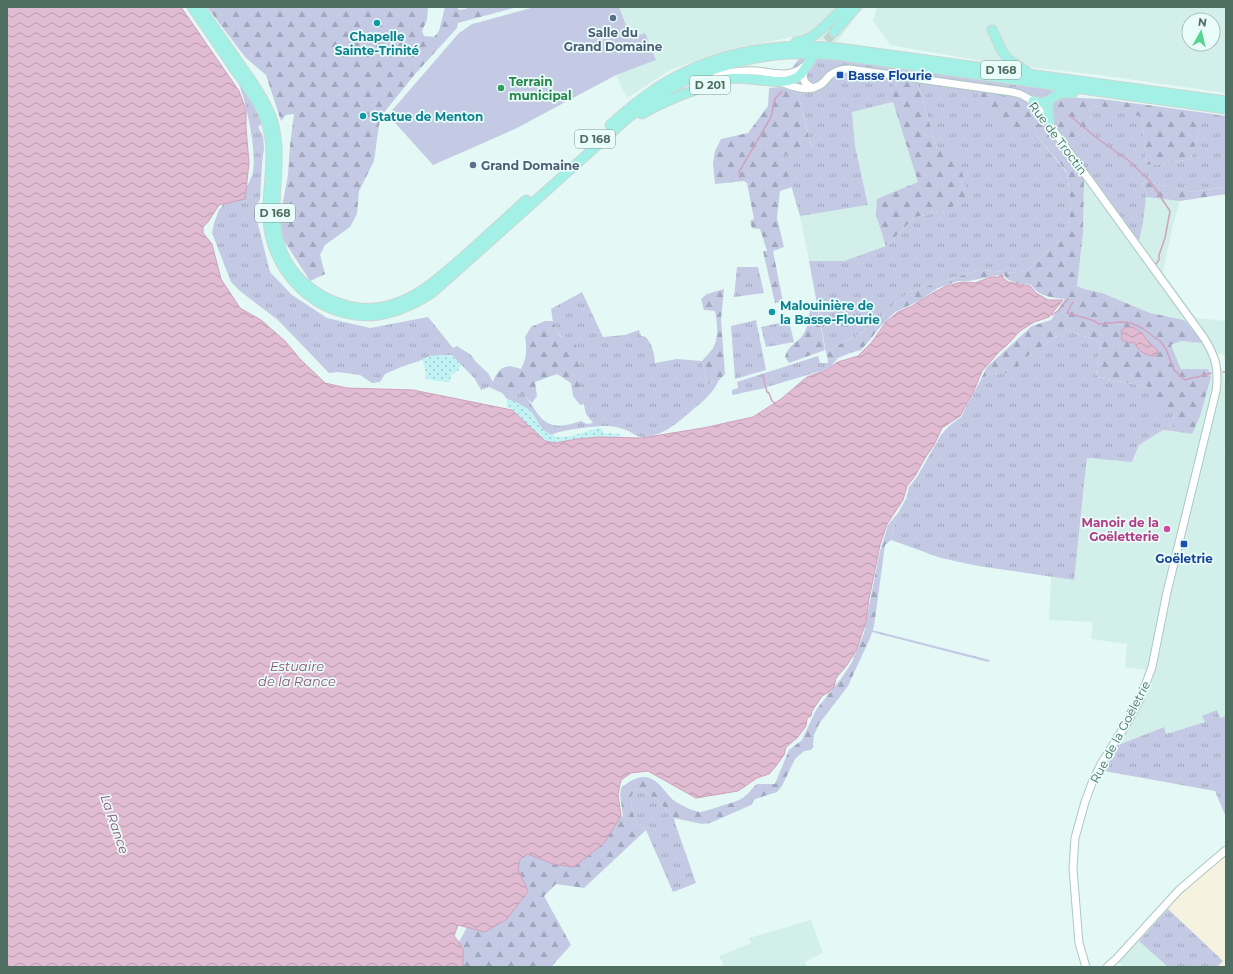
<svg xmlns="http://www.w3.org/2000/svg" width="1233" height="974" viewBox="0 0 1233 974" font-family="Montserrat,sans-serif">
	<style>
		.residential { fill: #d3efe9; fill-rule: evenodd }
		.education { fill: #f5f2e0 }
		.grass { fill: url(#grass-tufts) }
		.forest { fill: url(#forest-firs) }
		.sand { fill: url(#sand-dots) }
		.garden { fill: #c4c9e4 }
		.water { fill: url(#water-waves); stroke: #d0a2be }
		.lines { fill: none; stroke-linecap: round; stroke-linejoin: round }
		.stream { stroke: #d0a2be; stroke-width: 1.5 }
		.primary-tunnel { stroke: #bed6d0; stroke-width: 9; stroke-dasharray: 9 4.5; stroke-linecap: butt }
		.tertiary-casing { stroke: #acc8bf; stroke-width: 9 }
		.primary-casing { stroke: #cdd6d2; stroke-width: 11 }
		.tertiary { stroke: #fff; stroke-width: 7 }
		.primary { stroke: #a3f0e6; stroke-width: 9 }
		.service-dot { fill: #5c6f8a; stroke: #e9fcf9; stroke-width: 1.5 }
		.culture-dot { fill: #0f9aa8; stroke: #e9fcf9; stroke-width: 1.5 }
		.transit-dot { fill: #1a4fb4; stroke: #e9fcf9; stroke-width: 1.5 }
		.leisure-dot { fill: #2e9e5b; stroke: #e9fcf9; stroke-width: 1.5 }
		.hotel-dot { fill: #d1479c; stroke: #e9fcf9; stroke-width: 1.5 }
		.labels { text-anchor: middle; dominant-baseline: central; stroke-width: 3.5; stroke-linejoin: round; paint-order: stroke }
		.shield { fill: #e9fcf9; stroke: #7c998e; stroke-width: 1 }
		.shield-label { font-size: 11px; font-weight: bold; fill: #4d6e60 }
		.service-label { font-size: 12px; font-weight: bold; fill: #4e5e75; stroke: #e9fcf9 }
		.culture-label { font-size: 12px; font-weight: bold; fill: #0d838f; stroke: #e9fcf9; text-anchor: start }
		.transit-label { font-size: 12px; font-weight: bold; fill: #164399; stroke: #e9fcf9; text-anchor: start }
		.leisure-label { font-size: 12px; font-weight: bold; fill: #27864d; stroke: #e9fcf9; text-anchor: start }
		.street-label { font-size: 12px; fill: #4d6e60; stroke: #e9fcf9 }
		.hotel-label { font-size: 12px; font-weight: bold; fill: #b23c85; stroke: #e9fcf9; text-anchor: end }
		.water-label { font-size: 13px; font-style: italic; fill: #925379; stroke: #e9fcf9 }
	</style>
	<defs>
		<pattern id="grass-tufts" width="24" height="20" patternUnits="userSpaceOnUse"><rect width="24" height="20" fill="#c4c9e4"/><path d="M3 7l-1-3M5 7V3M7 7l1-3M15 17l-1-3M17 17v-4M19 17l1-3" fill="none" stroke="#a1a7bc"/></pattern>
		<pattern id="forest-firs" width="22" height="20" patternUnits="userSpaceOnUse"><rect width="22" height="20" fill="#c4c9e4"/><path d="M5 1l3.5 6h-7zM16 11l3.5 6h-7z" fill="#a1a7bc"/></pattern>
		<pattern id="sand-dots" width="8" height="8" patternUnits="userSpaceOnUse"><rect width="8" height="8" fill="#c2f3f4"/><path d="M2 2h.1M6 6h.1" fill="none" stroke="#a0c9c9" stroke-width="1.8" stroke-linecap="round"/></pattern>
		<pattern id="water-waves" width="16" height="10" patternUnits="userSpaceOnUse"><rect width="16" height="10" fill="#e0bbd1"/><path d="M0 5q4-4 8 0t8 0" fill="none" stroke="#b89cad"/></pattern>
	</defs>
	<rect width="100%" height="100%" fill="#e4f9f6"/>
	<!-- residential -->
	<path class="residential" d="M 619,7 L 865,7 L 857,15 L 837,42 L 793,37 L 736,48 L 672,69 L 627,98 L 616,75 L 656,60 L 631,38 Z
		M 877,7 L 1226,7 L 1226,93 L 1092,74 L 999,64 L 890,45 L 873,21 ZM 1189,20 L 1213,20 L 1213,44 L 1189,44 Z
		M 893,102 L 918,182 L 876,215 L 886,246 L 844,261 L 809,261 L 800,216 L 868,205 L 855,146 L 852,112 Z
		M 1090,174 L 1139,241 L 1143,223 L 1146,197 L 1180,201 L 1172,229 L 1163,272 L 1196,318 L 1226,321 L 1226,361 L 1222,353 L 1217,355 L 1220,362 L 1226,388 L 1226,451 L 1224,451 L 1226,464 L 1226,716 L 1220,718 L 1216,710 L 1205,722 L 1166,734 L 1163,727 L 1118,745 L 1110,740 L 1131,708 L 1138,693 L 1146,670 L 1125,667 L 1127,644 L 1091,639 L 1093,622 L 1049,620 L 1051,577 L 1073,580 L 1085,483 L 1087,458 L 1132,462 L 1139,445 L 1163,430 L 1192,434 L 1208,369 L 1181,369 L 1171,345 L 1181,341 L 1201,343 L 1184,320 L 1150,313 L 1102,293 L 1084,289 L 1077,286 L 1083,233 L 1084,179 Z
		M 811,920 L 823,953 L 805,962 L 807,967 L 724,967 L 719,956 L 751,943 L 749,938 Z
		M 1134,936 L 1168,967 L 1125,967 L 1113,958 Z"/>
	<!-- education -->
	<path class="education" d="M 1226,854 L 1226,967 L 1217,967 L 1222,961 L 1168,909 L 1187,888 Z"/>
	<!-- grass -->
	<path class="grass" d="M 800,58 L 842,60 L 1051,90 L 1060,97 L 1038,113 L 1027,101 L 977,92 L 1033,131 L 1067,173 L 1071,206 L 1067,232 L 1029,269 L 1019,273 L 980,270 L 909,292 L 864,331 L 826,352 L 809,261 L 844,261 L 886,246 L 915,217 L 945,211 L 937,149 L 918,84 L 893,82 L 893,102 L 852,112 L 855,146 L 868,205 L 800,216 L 782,155 L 812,148 L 798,94 L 781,87 L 791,69 Z
		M 239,80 L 257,110 L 263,123 L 258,127 L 263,136 L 264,148 L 262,164 L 260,199 L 257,205 L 258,224 L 270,272 L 292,295 L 327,318 L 370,328 L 428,317 L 453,348 L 457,346 L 471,355 L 476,362 L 488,373 L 493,382 C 501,385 512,386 519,391 C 527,397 532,405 537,413 C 549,430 564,427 581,421 L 587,424 L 593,423 L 586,414 L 580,387 L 565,341 L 554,328 L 551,309 L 582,292 L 603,337 L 625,335 L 639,330 L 641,336 L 646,337 C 653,347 654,351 655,363 L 677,359 L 702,361 L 707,384 L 719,380 C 712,395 702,402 690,412 C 676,424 663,436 643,437 C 635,437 630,430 623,429 C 618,427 611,426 605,426 C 595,426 558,430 552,435 L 545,432 L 540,426 L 532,413 L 517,403 L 507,399 L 502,393 L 489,387 L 481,390 L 475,379 L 452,355 L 430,356 L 419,361 L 401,367 L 385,374 L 380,382 L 372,383 L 360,375 L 338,372 L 329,373 L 278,320 L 240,291 L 231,282 L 212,233 L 214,223 L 219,210 L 226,201 L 243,195 C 246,188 251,180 253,172 C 256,153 250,123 245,104 C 244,96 239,88 239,80 Z
		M 1100,106 L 1142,116 L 1146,163 L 1155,165 L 1191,159 L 1199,130 L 1199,112 L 1226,116 L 1226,187 L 1193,192 L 1143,181 L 1146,197 L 1143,223 L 1139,241 L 1090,174 L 1067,139 L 1081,135 L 1091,121 L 1089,108 Z
		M 737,267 L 758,267 L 764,293 L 734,297 Z
		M 756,320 L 766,370 L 735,379 L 731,326 Z
		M 789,321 L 794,342 L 766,347 L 761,327 Z
		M 1067,330 L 1100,342 L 1096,377 L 1154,388 L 1174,412 L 1172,431 L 1163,430 L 1139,445 L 1132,462 L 1087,458 L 1074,580 L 978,566 L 941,558 L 891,540 L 896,522 L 892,520 L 898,513 L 907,497 L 909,487 L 917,477 L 941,435 L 949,426 L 961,417 L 980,381 L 988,374 L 1005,373 L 1021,360 Z
		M 818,356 L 820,363 L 828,363 L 828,360 L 838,358 L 831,366 L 824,370 L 767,387 L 765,380 L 765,388 L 732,395 L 732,390 L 738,388 L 737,382 Z
		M 872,630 L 990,660 L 988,662 L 872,632 Z
		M 1217,710 L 1220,718 L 1226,716 L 1226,817 L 1215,791 L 1104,771 L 1118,745 L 1164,727 L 1166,734 L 1205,722 L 1202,716 Z
		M 641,789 L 657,800 L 674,818 L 675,823 L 696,883 L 673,892 L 646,830 L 637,825 L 632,810 L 631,797 L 634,791 Z
		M 1168,909 L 1223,961 L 1217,967 L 1168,967 L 1139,941 Z"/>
	<!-- forest -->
	<path class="forest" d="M 207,7 L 428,7 L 427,20 L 422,31 L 424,36 L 434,37 L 439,31 L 445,7 L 457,7 L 459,10 L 466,9 L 468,7 L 517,7 L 458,23 L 457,28 L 416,73 L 382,115 L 379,125 L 374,161 L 359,191 L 357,214 L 350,227 L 325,245 L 320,255 L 325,274 L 310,281 L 281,236 L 281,212 L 288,175 L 290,145 L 294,114 L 286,115 L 281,121 L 266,75 L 245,57 Z
		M 893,81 L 918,84 L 937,149 L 955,148 L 969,197 L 945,211 L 915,217 L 886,246 L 876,215 L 877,199 L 918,182 L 893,102 Z
		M 781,87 L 798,94 L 812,149 L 782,155 L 792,187 L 780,191 L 777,218 L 784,247 L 773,251 L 783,302 L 775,303 L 763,251 L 767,251 L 760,229 L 752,228 L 750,221 L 754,219 L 747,183 L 744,181 L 715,184 L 713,163 L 715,151 L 721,139 L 748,133 L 768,106 L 769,88 Z
		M 976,91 L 1027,101 L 1038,113 L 1060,97 L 1102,99 L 1199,112 L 1199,130 L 1191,159 L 1155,165 L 1146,164 L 1142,117 L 1100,106 L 1089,108 L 1091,121 L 1081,135 L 1068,139 L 1090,174 L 1084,179 L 1083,233 L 1077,286 L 1084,289 L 1102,293 L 1150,313 L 1184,320 L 1196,334 L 1202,343 L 1181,341 L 1171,345 L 1181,369 L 1208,369 L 1211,377 L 1200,416 L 1192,434 L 1172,431 L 1174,412 L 1153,409 L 1154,388 L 1096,377 L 1100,342 L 1067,330 L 1021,360 L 1016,371 L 1005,373 L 988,374 L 980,381 L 987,367 L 1032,326 L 1051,320 L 1065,299 C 1050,297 1040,297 1031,285 C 1022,283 1007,284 1004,274 L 969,281 L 958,281 L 938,288 L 921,300 L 895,312 L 880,327 L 869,341 L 861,350 L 850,353 L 838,358 L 828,360 L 826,352 L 864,331 L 909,292 L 980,270 L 1019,273 L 1029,269 L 1067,232 L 1071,206 L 1067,172 L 1033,131 L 1015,132 L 992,114 L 978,99 Z
		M 1143,181 L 1193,192 L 1226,187 L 1226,194 L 1180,201 L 1146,197 Z
		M 724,289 L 721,319 L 725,374 L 719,380 L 707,384 L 702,361 C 706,356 712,351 714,346 C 719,336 717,321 715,311 L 704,310 L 701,299 L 707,294 Z
		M 817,306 L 825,350 L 789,363 L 785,357 C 788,345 797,343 803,335 C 808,327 810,316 810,307 Z
		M 545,321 L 553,321 C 556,335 563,340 576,345 L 580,387 L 584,404 L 580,405 L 573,396 L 571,383 L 557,374 L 535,382 L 537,396 L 532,403 L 519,391 L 493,382 C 499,366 506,364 521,369 C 527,358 527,349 525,337 L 531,327 Z
		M 892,520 L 896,522 L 891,540 L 885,545 L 874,626 L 870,638 L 848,686 L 819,724 L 814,735 L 813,745 L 814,746 L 811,750 L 804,751 L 795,759 L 782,786 L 777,792 L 755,799 L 751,805 L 710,823 L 702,824 L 674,818 L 657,800 L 641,789 L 634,791 L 631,797 L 632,810 L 637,825 L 646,830 L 584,888 L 556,884 L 544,896 L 571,945 L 551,967 L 463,967 L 463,950 L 459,942 L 467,927 L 485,932 L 507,919 L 528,891 L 518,869 L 520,859 L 528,853 L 553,864 L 604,843 L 621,816 L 623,817 L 620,794 L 621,788 C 629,781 641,773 652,779 C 661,784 665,792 672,799 C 678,804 692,811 700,812 C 703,812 738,801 741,799 C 747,796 752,788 757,784 L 775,784 L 789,750 L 802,740 L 816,710 L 843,676 L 852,662 L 864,633 L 879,555 L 888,525 Z"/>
	<!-- sand -->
	<path class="sand" d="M 452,355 L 461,365 L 458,371 L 451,375 L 450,382 L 436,381 L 426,379 L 425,368 L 422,360 L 430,356 Z
		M 507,399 C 515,402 526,406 532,413 C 539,421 538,428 550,434 C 553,435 555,437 559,437 C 574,437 587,430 601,428 L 604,433 L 620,434 L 623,442 L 552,446 L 536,436 L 523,420 L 511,408 L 507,408 Z"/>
	<!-- garden -->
	<path class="garden" d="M 542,7 L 619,7 L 631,38 L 645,33 L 656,60 L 616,75 L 515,129 L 433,165 L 388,115 L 459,33 L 472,24 L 480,22 L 531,8 Z"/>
	<!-- water -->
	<path class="water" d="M 7,7 L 181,7 L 239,91 L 246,110 L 246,128 L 249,163 L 245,199 L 219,205 L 208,222 L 203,227 L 203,233 L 212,244 L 221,279 L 240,308 L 261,320 L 285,341 L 300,359 L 325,383 L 347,388 L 413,390 L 512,410 L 545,441 L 555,443 L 577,439 L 599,437 L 642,438 L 703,428 L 753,417 L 781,399 L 807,377 L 826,370 L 838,362 L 858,356 L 872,342 L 886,322 L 898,312 L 912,306 L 933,293 L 946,286 L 962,282 L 975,283 L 991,277 L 999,277 L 1000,275 L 1003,275 L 1003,278 L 1008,282 L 1030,286 L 1036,293 L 1048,300 L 1063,300 L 1049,317 L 1034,322 L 1020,331 L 1008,344 L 998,353 L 982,371 L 973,393 L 960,416 L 942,428 L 934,445 L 925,458 L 915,476 L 907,486 L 903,500 L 887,524 L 880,545 L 869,599 L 866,622 L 856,651 L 847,665 L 836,678 L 834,687 L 829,692 L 822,696 L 812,711 L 811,716 L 807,718 L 806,726 L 797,738 L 786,747 L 784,755 L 776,766 L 769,774 L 757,778 L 738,791 L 696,798 L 648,771 L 631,773 L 621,780 L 618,794 L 621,816 L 604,843 L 574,867 L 553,864 L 528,854 L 520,859 L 518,869 L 528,891 L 507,919 L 485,932 L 458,925 L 454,936 L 459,942 L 463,950 L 463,967 L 7,967 Z
		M 1126,327 L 1133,327 L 1142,333 L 1149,343 L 1157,349 L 1158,353 L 1156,356 C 1146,356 1138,351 1134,342 L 1130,343 L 1122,340 L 1121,331 Z"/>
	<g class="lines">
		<!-- stream -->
		<path class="stream" d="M 1069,115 L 1098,139 L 1128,160 L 1150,181 L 1170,211 L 1165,238 L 1159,255 L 1159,260 L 1155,265
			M 740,178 L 739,172 L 771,117 L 775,99 L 782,91
			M 1073,302 L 1067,313 L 1092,320 L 1099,324 L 1121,322 L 1131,323 L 1142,328 L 1161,342 L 1166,349 L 1174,370 L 1185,380 C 1194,377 1203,376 1211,373
			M 1052,315 L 1058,311 L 1068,299
			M 1223,372 L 1226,372
			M 763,375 L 767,392 L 769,393 L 772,401 L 775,403"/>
		<!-- primary-tunnel -->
		<path class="primary-tunnel" d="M 818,51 L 834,32"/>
		<!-- tertiary casing -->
		<g class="tertiary-casing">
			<path id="tertiary" d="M 803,71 C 803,80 804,84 813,88
				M 781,82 C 792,87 809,92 820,85 C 824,83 826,79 829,76 C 835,71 842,69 849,69 L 1012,92 L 1020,94 L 1033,101 L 1064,145 L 1204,338 C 1216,357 1219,369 1216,391 L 1167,592 L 1152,667 L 1140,699 L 1129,720 L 1101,764 L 1092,783 L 1085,802 L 1075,838 L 1073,869 L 1079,943 L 1086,967
				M 714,83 L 714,79 L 716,77 C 728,72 743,70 756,71 C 769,72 785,77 797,71 C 800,70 802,67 805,66
				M 1107,967 L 1116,959 L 1179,890 L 1226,850"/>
		</g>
		<!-- primary casing -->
		<g class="primary-casing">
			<path id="primary" d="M 192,7 C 206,27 220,47 233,67 C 245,84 259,101 266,121 C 278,157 264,193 269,229 C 277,281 326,322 379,315 C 399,312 415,304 432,293 L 629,117 C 644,106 659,95 675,86 C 710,68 751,56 790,54 C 806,53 821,54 836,55 L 1226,109
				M 200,7 C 214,28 229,48 243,69 C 254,84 266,101 272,119 C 285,159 268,202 279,242 C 285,265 301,283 321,295 C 330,301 342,304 352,307 C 401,316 434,282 468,253 C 487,235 507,218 526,200
				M 992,30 L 1002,51 L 1008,59 L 1027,72
				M 834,32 L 856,7
				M 796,42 C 813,40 821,29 833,18 C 837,14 841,10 846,7
				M 1033,101 C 1049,105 1045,101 1057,95 C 1062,92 1068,93 1073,93
				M 1048,102 L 1048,111 L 1049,123
				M 642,114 C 661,103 680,95 701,88 C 710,85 719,81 728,79 C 749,74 783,90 800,75 C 804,71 807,65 811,60
				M 610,125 C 628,109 647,93 668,81 C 719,52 781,41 839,48 L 1226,101"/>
		</g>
		<!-- tertiary -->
		<use href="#tertiary" class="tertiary"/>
		<!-- primary -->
		<use href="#primary" class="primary"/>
	</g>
	<!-- markers -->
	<g class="service-dot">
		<circle cx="613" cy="18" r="4"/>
		<circle cx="473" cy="165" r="4"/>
	</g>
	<g class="culture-dot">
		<circle cx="377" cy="23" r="4"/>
		<circle cx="363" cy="116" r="4"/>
		<circle cx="772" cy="312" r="4"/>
	</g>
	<g class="transit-dot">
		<rect x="836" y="71" width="8" height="8" rx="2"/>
		<rect x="1180" y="540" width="8" height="8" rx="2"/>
	</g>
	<circle class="leisure-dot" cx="501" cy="88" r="4"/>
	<circle class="hotel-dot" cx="1167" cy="529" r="4"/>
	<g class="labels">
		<!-- shield labels -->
		<g class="shield">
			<rect x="981" y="61" width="40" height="18" rx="3"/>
			<rect x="690" y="76" width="40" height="18" rx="3"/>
			<rect x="575" y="130" width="40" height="18" rx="3"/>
			<rect x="255" y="204" width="40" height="18" rx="3"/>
		</g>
		<g class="shield-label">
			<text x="1001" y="70">D 168</text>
			<text x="710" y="85">D 201</text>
			<text x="595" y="139">D 168</text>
			<text x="275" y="213">D 168</text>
		</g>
		<!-- service labels -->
		<g class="service-label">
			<text x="613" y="32">Salle du<tspan x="613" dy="14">Grand Domaine</tspan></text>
			<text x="481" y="165" text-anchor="start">Grand Domaine</text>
		</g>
		<!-- culture labels -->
		<g class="culture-label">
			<text x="377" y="36" text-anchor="middle">Chapelle<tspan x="377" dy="14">Sainte-Trinité</tspan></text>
			<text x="371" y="116">Statue de Menton</text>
			<text x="780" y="305">Malouinière de<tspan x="780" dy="14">la Basse-Flourie</tspan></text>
		</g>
		<!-- transit labels -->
		<g class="transit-label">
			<text x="848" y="75">Basse Flourie</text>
			<text x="1184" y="558" text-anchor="middle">Goëletrie</text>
		</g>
		<!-- leisure labels -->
		<g class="leisure-label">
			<text x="509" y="81">Terrain<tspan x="509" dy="14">municipal</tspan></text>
		</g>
		<!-- street labels -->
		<g class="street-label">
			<text transform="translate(1058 138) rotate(53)">Rue de Troctin</text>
			<text transform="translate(1120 732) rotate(-62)">Rue de la Goëletrie</text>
		</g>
		<!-- hotel labels -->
		<g class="hotel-label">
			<text x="1159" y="522">Manoir de la<tspan x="1159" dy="14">Goëletterie</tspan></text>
		</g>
		<!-- water labels -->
		<g class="water-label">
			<text x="297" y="666">Estuaire<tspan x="297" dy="15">de la Rance</tspan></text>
			<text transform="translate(115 824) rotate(71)">La Rance</text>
		</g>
	</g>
	<!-- border -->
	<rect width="1233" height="974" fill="none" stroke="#4d6e60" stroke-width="16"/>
	<!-- north arrow -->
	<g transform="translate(1201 32) rotate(8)"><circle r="19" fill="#e9fcf9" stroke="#abc3bc"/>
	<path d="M0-3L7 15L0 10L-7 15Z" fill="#57d491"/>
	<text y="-6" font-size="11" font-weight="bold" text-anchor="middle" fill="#4d6e60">N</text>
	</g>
</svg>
